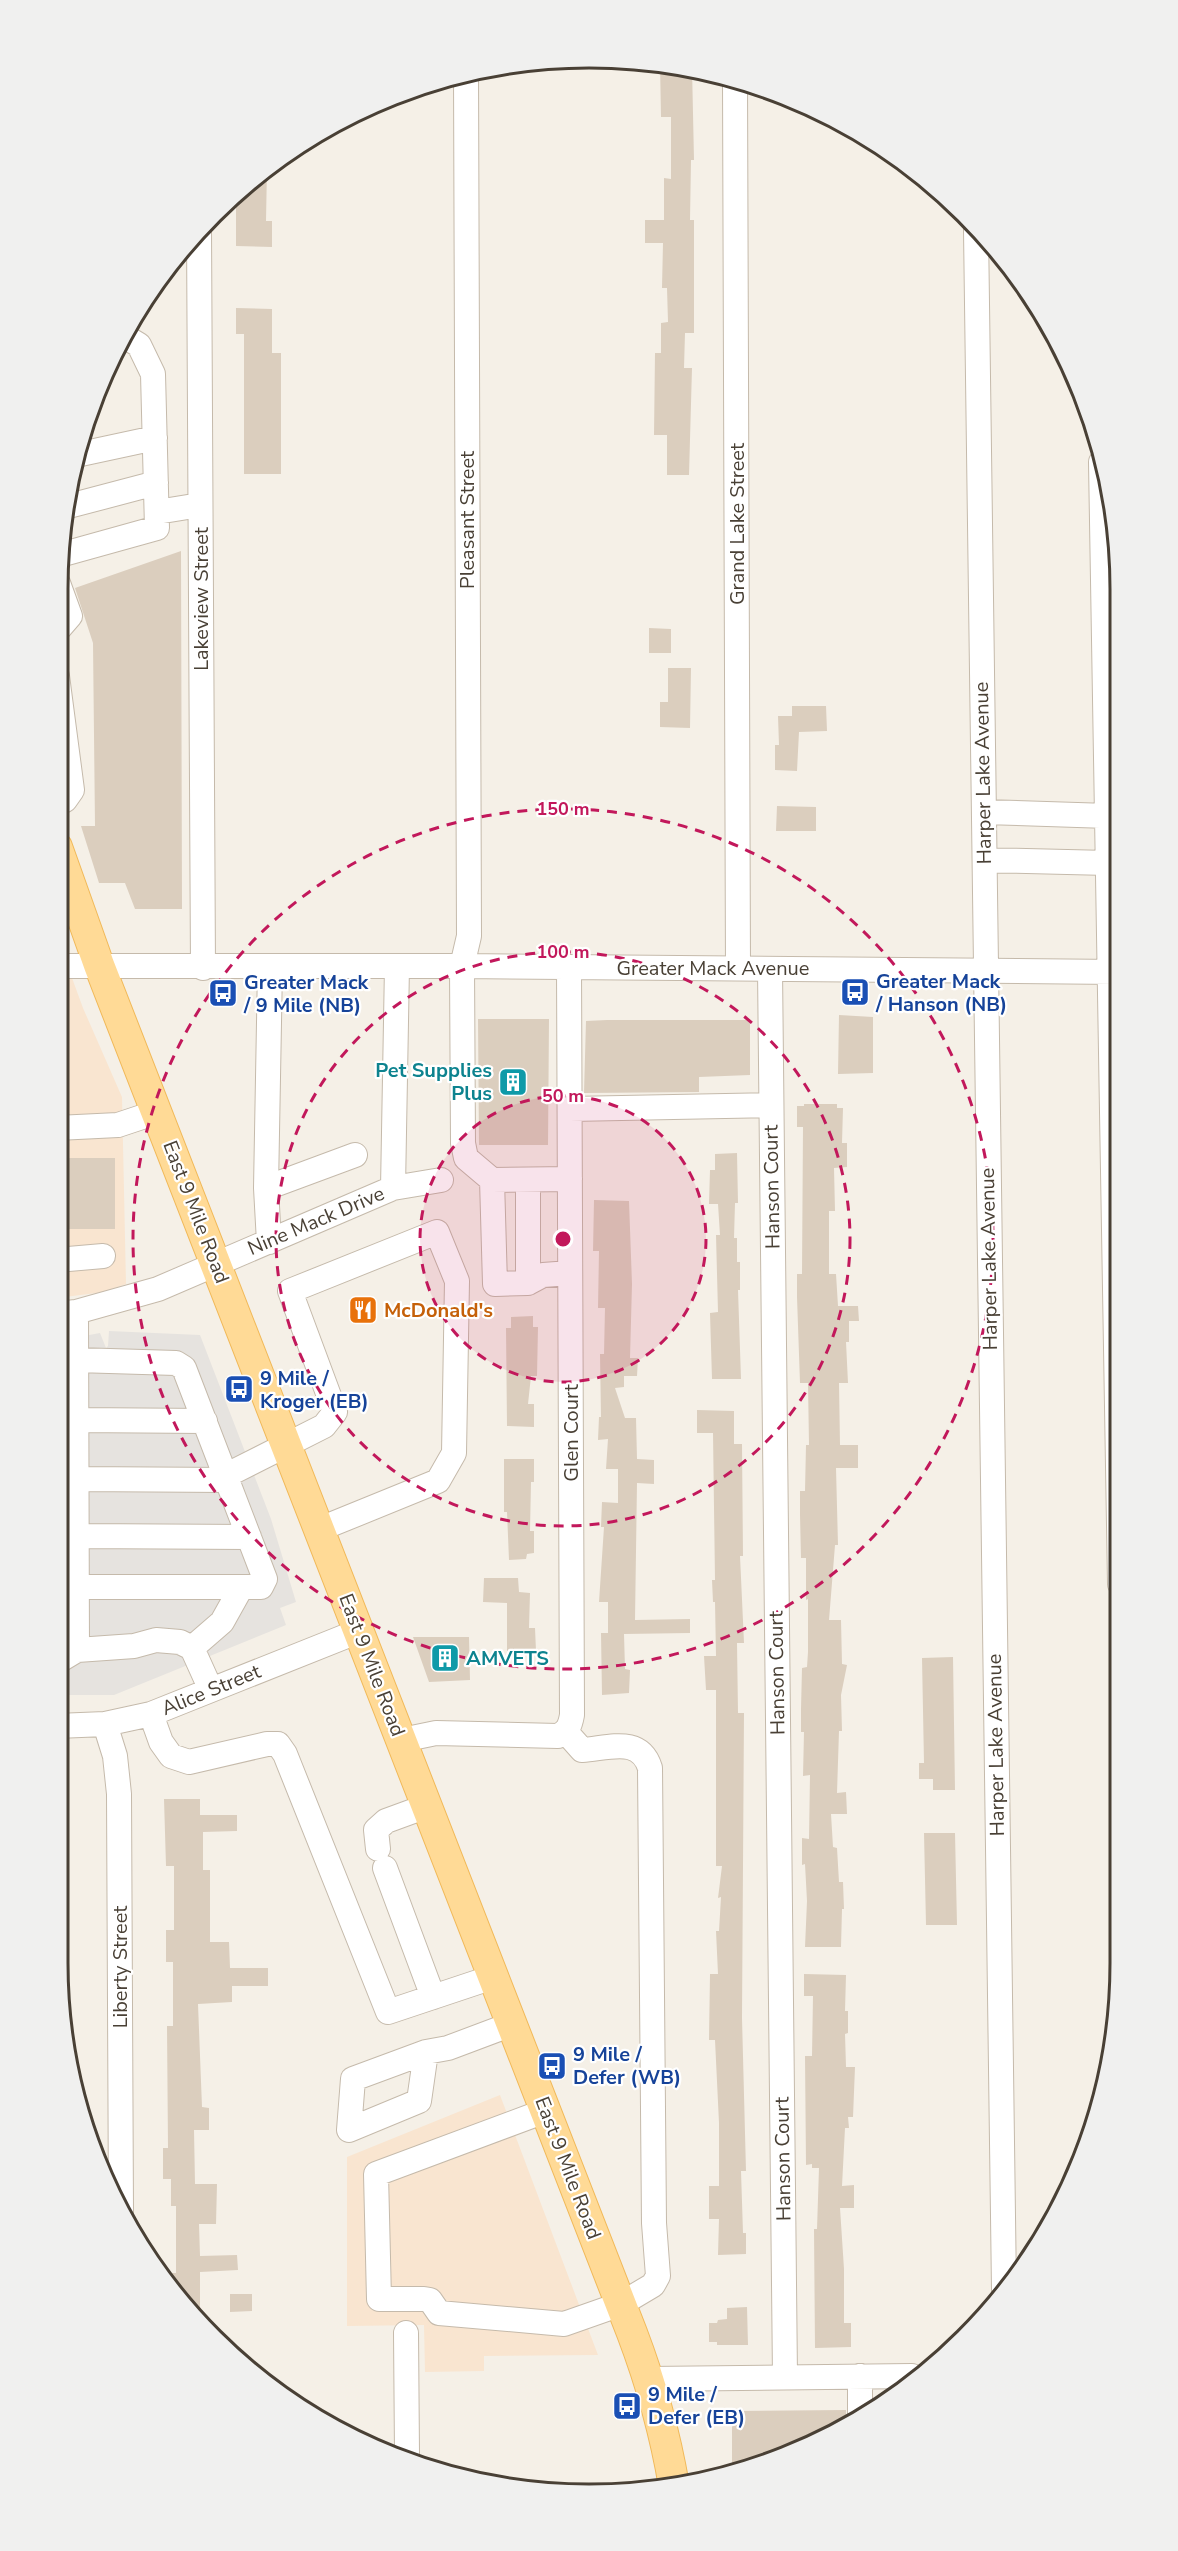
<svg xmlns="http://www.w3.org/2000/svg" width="1178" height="2551" viewBox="0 0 1178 2551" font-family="'Nunito Sans',sans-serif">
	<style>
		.commercial { fill: #f9e5d0 }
		.parking { fill: #e6e3df }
		.building { fill: #dbcebe }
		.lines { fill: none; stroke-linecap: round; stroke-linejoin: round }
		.minor-casing { stroke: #c5baab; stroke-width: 26 }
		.major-casing { stroke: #f1b959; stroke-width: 32 }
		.minor { stroke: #fff; stroke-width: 24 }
		.major { stroke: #ffda96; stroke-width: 30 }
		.ring { fill: none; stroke: #c2185b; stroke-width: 3; stroke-dasharray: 10 8 }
		.labels { text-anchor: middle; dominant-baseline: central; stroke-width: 4.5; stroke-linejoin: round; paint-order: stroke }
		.street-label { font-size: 20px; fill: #494035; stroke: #fff }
		.transit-label { font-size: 20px; font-weight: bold; fill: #164399; stroke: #fff; text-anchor: start }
		.culture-label { font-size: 20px; font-weight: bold; fill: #0d838f; stroke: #fff; text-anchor: end }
		.food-label { font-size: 20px; font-weight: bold; fill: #c56008; stroke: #fff; text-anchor: start }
		.rim { fill: none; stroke: #494035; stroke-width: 3 }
		.centre { fill: #c2185b; stroke: #fff; stroke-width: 3 }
		.ring-label { font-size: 18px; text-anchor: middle; font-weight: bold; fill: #c2185b; stroke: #fff; stroke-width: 4.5; stroke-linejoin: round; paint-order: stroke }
	</style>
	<rect width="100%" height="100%" fill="#f5f0e7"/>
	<!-- commercial -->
	<path class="commercial" d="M 57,937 L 83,1008 L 122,1097 L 126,1284 L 104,1292 L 57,1298 Z
		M 500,2095 L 598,2355 L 484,2356 L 484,2371 L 425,2372 L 424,2325 L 347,2326 L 347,2157 Z"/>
	<!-- parking -->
	<path class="parking" d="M 109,1331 L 200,1335 L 271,1519 L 296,1602 L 280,1608 L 286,1625 L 114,1695 L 57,1695 L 57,1638 L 61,1637 L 63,1373 L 57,1341 L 100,1333 L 106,1348 L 108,1346 Z"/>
	<!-- building -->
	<path class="building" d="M 660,64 L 692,67 L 694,160 L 691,160 L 690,220 L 694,220 L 694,333 L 685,333 L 684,368 L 692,368 L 689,475 L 667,475 L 667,435 L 654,435 L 655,353 L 661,353 L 661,323 L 668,322 L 667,288 L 662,288 L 663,243 L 645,243 L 645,220 L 664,220 L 664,178 L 671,179 L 671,117 L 661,117 Z
		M 267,168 L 266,221 L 272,221 L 272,247 L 236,246 L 236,194 Z
		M 236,308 L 272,309 L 272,353 L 281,353 L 281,474 L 244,474 L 244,334 L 236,334 Z
		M 181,551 L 182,909 L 135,909 L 125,883 L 99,883 L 81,826 L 95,826 L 93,643 L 75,588 Z
		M 649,628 L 671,629 L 671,653 L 649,653 Z
		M 668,668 L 691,668 L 690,728 L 660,727 L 660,702 L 668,702 Z
		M 792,706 L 826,706 L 827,731 L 799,732 L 797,771 L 775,770 L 775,745 L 779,745 L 778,716 L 792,716 Z
		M 777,806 L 816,807 L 816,831 L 776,831 Z
		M 839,1015 L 873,1017 L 873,1073 L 838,1074 Z
		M 478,1019 L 549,1019 L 548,1145 L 479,1145 Z
		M 607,1020 L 750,1020 L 750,1075 L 699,1077 L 699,1092 L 584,1093 L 586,1021 Z
		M 804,1104 L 837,1104 L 837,1108 L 843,1108 L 842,1143 L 847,1143 L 847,1167 L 834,1168 L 835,1211 L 829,1211 L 829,1274 L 836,1274 L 838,1306 L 858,1306 L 859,1321 L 849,1321 L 849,1342 L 846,1342 L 848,1383 L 839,1383 L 840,1445 L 858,1445 L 858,1468 L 836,1468 L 838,1545 L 835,1545 L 829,1620 L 841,1620 L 842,1664 L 847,1665 L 841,1695 L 842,1731 L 839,1731 L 837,1793 L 846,1792 L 847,1814 L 831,1814 L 833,1847 L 837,1848 L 839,1882 L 843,1882 L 844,1909 L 842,1909 L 841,1947 L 805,1947 L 807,1901 L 805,1864 L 802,1865 L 802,1838 L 809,1839 L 810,1775 L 803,1776 L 804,1732 L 801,1732 L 801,1709 L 802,1668 L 807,1667 L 808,1652 L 808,1599 L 806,1600 L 806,1558 L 801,1558 L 800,1515 L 800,1491 L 805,1491 L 806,1445 L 809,1445 L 808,1383 L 800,1383 L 797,1297 L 797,1274 L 802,1274 L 803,1127 L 797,1127 L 797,1106 L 804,1106 Z
		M 737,1153 L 738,1203 L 735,1203 L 734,1238 L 737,1238 L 737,1262 L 740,1262 L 740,1290 L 738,1290 L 741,1379 L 712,1379 L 710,1313 L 718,1312 L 716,1235 L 720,1235 L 718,1204 L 709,1204 L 710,1170 L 715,1170 L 715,1154 Z
		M 57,1158 L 115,1158 L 115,1229 L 57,1229 Z
		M 594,1200 L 629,1201 L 632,1284 L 630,1358 L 638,1358 L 637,1376 L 624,1376 L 624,1387 L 615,1388 L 625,1418 L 636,1418 L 637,1459 L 654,1460 L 654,1484 L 637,1483 L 635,1620 L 690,1619 L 690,1633 L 624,1634 L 625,1669 L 630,1670 L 629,1693 L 602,1695 L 601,1633 L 608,1633 L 608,1602 L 599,1602 L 604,1527 L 601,1527 L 602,1502 L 618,1503 L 618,1469 L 606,1469 L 608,1439 L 598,1440 L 599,1417 L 601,1417 L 600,1354 L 604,1354 L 605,1308 L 598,1308 L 599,1251 L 593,1251 Z
		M 533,1316 L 533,1327 L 538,1327 L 537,1376 L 531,1376 L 528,1404 L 534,1404 L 534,1427 L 507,1426 L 506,1328 L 511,1328 L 511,1317 Z
		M 697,1410 L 734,1411 L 734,1444 L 742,1444 L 743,1556 L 740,1556 L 744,1643 L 737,1643 L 738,1713 L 744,1713 L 742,2018 L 746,2171 L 741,2171 L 743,2233 L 746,2233 L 746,2254 L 718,2255 L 719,2219 L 709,2219 L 709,2186 L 719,2186 L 719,2123 L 715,2040 L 709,2040 L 710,1974 L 718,1974 L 716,1931 L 719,1931 L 721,1897 L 718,1898 L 722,1866 L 716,1866 L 716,1690 L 706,1690 L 704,1656 L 716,1656 L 715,1602 L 713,1602 L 712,1580 L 715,1580 L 713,1433 L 697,1433 Z
		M 504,1459 L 534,1459 L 534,1482 L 531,1482 L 530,1531 L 534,1531 L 534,1553 L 527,1554 L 526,1559 L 509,1560 L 507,1512 L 504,1512 Z
		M 484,1578 L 518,1578 L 519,1592 L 530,1593 L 529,1628 L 535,1628 L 536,1651 L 507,1651 L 507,1603 L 483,1602 Z
		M 413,1637 L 469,1637 L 470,1680 L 429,1682 Z
		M 953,1657 L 955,1790 L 933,1790 L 933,1779 L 919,1779 L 919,1763 L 924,1763 L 922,1658 Z
		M 164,1799 L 200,1799 L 200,1815 L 237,1815 L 237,1831 L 203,1832 L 203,1870 L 210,1870 L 210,1942 L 229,1942 L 230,1968 L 268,1968 L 268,1986 L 232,1986 L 232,2002 L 198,2004 L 202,2107 L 209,2108 L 209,2130 L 194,2130 L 195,2184 L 217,2184 L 216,2224 L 199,2224 L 200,2256 L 237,2255 L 238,2270 L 200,2272 L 200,2322 L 189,2313 L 168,2283 L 168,2273 L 176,2273 L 176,2206 L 171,2206 L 171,2179 L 163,2179 L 163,2148 L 168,2148 L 167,2026 L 173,2026 L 173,1962 L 166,1962 L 166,1930 L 174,1930 L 174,1866 L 166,1866 Z
		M 924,1833 L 955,1833 L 957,1925 L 926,1925 Z
		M 804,1974 L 846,1975 L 845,2011 L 848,2011 L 848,2033 L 845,2034 L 846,2067 L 855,2067 L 853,2117 L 848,2117 L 849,2128 L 845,2128 L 842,2186 L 854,2185 L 854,2208 L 840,2208 L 844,2269 L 844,2323 L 851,2323 L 851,2347 L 815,2348 L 814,2229 L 817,2229 L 819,2168 L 812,2168 L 812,2164 L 806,2165 L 805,2056 L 812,2056 L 813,1996 L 804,1996 Z
		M 230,2294 L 252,2294 L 252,2311 L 230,2312 Z
		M 747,2307 L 748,2345 L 717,2345 L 717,2342 L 709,2342 L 709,2323 L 717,2323 L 718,2320 L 727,2319 L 727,2308 Z
		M 846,2410 L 846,2427 L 760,2466 L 732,2466 L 732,2411 Z"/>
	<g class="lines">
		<!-- minor casing -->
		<g class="minor-casing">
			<path id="minor" d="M 466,73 L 469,936 L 462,966 L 463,1143 L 466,1158 L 492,1180 L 495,1284 L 528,1283 L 543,1275 L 570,1273
				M 735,80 L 738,968
				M 199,230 L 203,968
				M 976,230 L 1004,2289
				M 76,455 L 155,438
				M 1101,462 L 1120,1584
				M 65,507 L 156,483
				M 157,512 L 200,505
				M 60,555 L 157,528 L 153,374 L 139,345 L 124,336
				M 57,631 L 70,616 L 58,583
				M 57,804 L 65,800 L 72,790 L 57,676
				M 984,812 L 1108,816
				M 985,860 L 1108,863
				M 57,966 L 462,966 L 1118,972
				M 770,969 L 785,2377
				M 570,1109 L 771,1105
				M 57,1128 L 118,1125 L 157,1112
				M 492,1180 L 570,1179
				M 528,1180 L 528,1283
				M 266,1188 L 355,1155
				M 393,1188 L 397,966
				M 269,1242 L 266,1188 L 270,967
				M 57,1260 L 103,1256
				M 76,1312 L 77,1650
				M 57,1314 L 76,1312 L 158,1289 L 393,1188 L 441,1180
				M 76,1360 L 176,1363 L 184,1368 L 265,1579 L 261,1587 L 77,1587
				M 77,1420 L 205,1421
				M 225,1476 L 324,1426 L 335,1412 L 290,1291 L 437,1232 L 457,1281 L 454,1453 L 438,1481 L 320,1529
				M 77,1479 L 227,1480
				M 77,1536 L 249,1537
				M 192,1648 L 222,1622 L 241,1588
				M 57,1662 L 77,1650 L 134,1646 L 156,1640 L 180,1642 L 192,1648 L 211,1690
				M 151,1714 L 161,1742 L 171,1756 L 189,1762 L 267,1744 L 278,1744 L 285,1754 L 388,2012 L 493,1977
				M 105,1724 L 115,1756 L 119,1794 L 121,2212
				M 57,1726 L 105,1724 L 151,1714 L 359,1631
				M 402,1740 L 436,1733 L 558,1736 C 568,1731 570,1726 572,1715 L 569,967
				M 378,1849 L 376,1830 L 386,1821 L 427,1806
				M 385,1868 L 433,1997
				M 426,2052 L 419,2101 L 349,2130 L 353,2079 L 426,2052 L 448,2048 L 512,2024
				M 545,2111 L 376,2174 L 379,2299 L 424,2299 L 430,2300 L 439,2313 L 564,2324 L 621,2304 L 653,2285 L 658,2276 L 654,2223 L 650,1768 C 640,1736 610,1748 582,1750 L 566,1732
				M 406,2333 L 407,2454
				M 860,2376 L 860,2418
				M 649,2379 L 912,2376"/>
		</g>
		<!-- major casing -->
		<g class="major-casing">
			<path id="major" d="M 57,847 L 99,965 L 632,2333 C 651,2383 665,2433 674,2486"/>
		</g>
		<!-- minor -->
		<use href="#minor" class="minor"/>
		<!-- major -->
		<use href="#major" class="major"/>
	</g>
	<!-- distance rings -->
	<circle cx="563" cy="1239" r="143" fill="#c2185b" fill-opacity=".12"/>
	<g class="ring">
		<circle cx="563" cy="1239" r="143"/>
		<circle cx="563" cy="1239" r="287"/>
		<circle cx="563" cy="1239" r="430"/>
	</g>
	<!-- icons -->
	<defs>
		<g id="bus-square" transform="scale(1.5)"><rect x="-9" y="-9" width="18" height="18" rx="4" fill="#1a4fb4" stroke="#fff"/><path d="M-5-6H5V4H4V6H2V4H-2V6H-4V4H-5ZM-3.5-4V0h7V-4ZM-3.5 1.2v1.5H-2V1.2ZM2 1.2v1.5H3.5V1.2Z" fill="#fff"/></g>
		<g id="building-square" transform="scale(1.5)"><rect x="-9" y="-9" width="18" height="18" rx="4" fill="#0f9aa8" stroke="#fff"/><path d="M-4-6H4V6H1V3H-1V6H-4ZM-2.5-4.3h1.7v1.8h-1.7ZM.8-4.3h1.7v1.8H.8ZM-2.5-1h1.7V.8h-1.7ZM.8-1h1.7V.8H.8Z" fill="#fff"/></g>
		<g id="restaurant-square" transform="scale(1.5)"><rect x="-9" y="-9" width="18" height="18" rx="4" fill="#e8710a" stroke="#fff"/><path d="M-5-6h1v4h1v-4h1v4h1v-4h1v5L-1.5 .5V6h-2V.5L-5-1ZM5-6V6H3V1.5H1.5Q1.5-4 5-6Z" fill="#fff"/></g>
	</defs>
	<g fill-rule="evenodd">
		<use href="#bus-square" x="855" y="992"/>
		<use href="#bus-square" x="223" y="993"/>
		<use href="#building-square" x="513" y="1082"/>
		<use href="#restaurant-square" x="363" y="1310"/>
		<use href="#bus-square" x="239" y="1389"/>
		<use href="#building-square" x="445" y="1658"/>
		<use href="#bus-square" x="552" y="2066"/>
		<use href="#bus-square" x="627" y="2406"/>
	</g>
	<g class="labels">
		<!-- street labels -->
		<g class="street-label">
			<text transform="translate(467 520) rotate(-90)">Pleasant Street</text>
			<text transform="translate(737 524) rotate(-90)">Grand Lake Street</text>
			<text transform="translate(201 599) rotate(-90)">Lakeview Street</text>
			<text transform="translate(983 773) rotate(-91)">Harper Lake Avenue</text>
			<text x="713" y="968">Greater Mack Avenue</text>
			<text transform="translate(772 1187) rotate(-91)">Hanson Court</text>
			<text transform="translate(196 1212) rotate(69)">East 9 Mile Road</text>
			<text transform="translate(316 1221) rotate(-23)">Nine Mack Drive</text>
			<text transform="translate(989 1259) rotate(-91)">Harper Lake Avenue</text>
			<text transform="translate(571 1433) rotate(-90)">Glen Court</text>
			<text transform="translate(372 1665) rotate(69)">East 9 Mile Road</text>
			<text transform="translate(777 1673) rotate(-91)">Hanson Court</text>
			<text transform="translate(211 1690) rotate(-22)">Alice Street</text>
			<text transform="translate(996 1745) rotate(-91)">Harper Lake Avenue</text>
			<text transform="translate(120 1967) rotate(-90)">Liberty Street</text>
			<text transform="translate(783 2159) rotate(-91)">Hanson Court</text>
			<text transform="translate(568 2168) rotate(69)">East 9 Mile Road</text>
		</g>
		<!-- transit labels -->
		<g class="transit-label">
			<text x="876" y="981">Greater Mack<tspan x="876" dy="23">/ Hanson (NB)</tspan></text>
			<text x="244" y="982">Greater Mack<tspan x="244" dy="23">/ 9 Mile (NB)</tspan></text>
			<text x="260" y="1378">9 Mile /<tspan x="260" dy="23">Kroger (EB)</tspan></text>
			<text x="573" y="2054">9 Mile /<tspan x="573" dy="23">Defer (WB)</tspan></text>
			<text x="648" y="2394">9 Mile /<tspan x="648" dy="23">Defer (EB)</tspan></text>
		</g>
		<!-- culture labels -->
		<g class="culture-label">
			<text x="492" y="1070">Pet Supplies<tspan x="492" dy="23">Plus</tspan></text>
			<text x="466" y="1658" text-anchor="start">AMVETS</text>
		</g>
		<!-- food labels -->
		<g class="food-label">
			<text x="384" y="1310">McDonald's</text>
		</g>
	</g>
	<!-- crop -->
	<path d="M0 0H1178V2551H0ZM589 68H589A521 521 0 0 1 1110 589V1963A521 521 0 0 1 589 2484H589A521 521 0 0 1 68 1963V589A521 521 0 0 1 589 68Z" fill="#f0f0ef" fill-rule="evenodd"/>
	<path class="rim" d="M589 68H589A521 521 0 0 1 1110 589V1963A521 521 0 0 1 589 2484H589A521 521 0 0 1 68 1963V589A521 521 0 0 1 589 68Z"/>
	<circle cx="563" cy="1239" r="9" class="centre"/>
	<g class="ring-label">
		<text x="563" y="815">150 m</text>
		<text x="563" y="958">100 m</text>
		<text x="563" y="1102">50 m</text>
	</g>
</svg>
